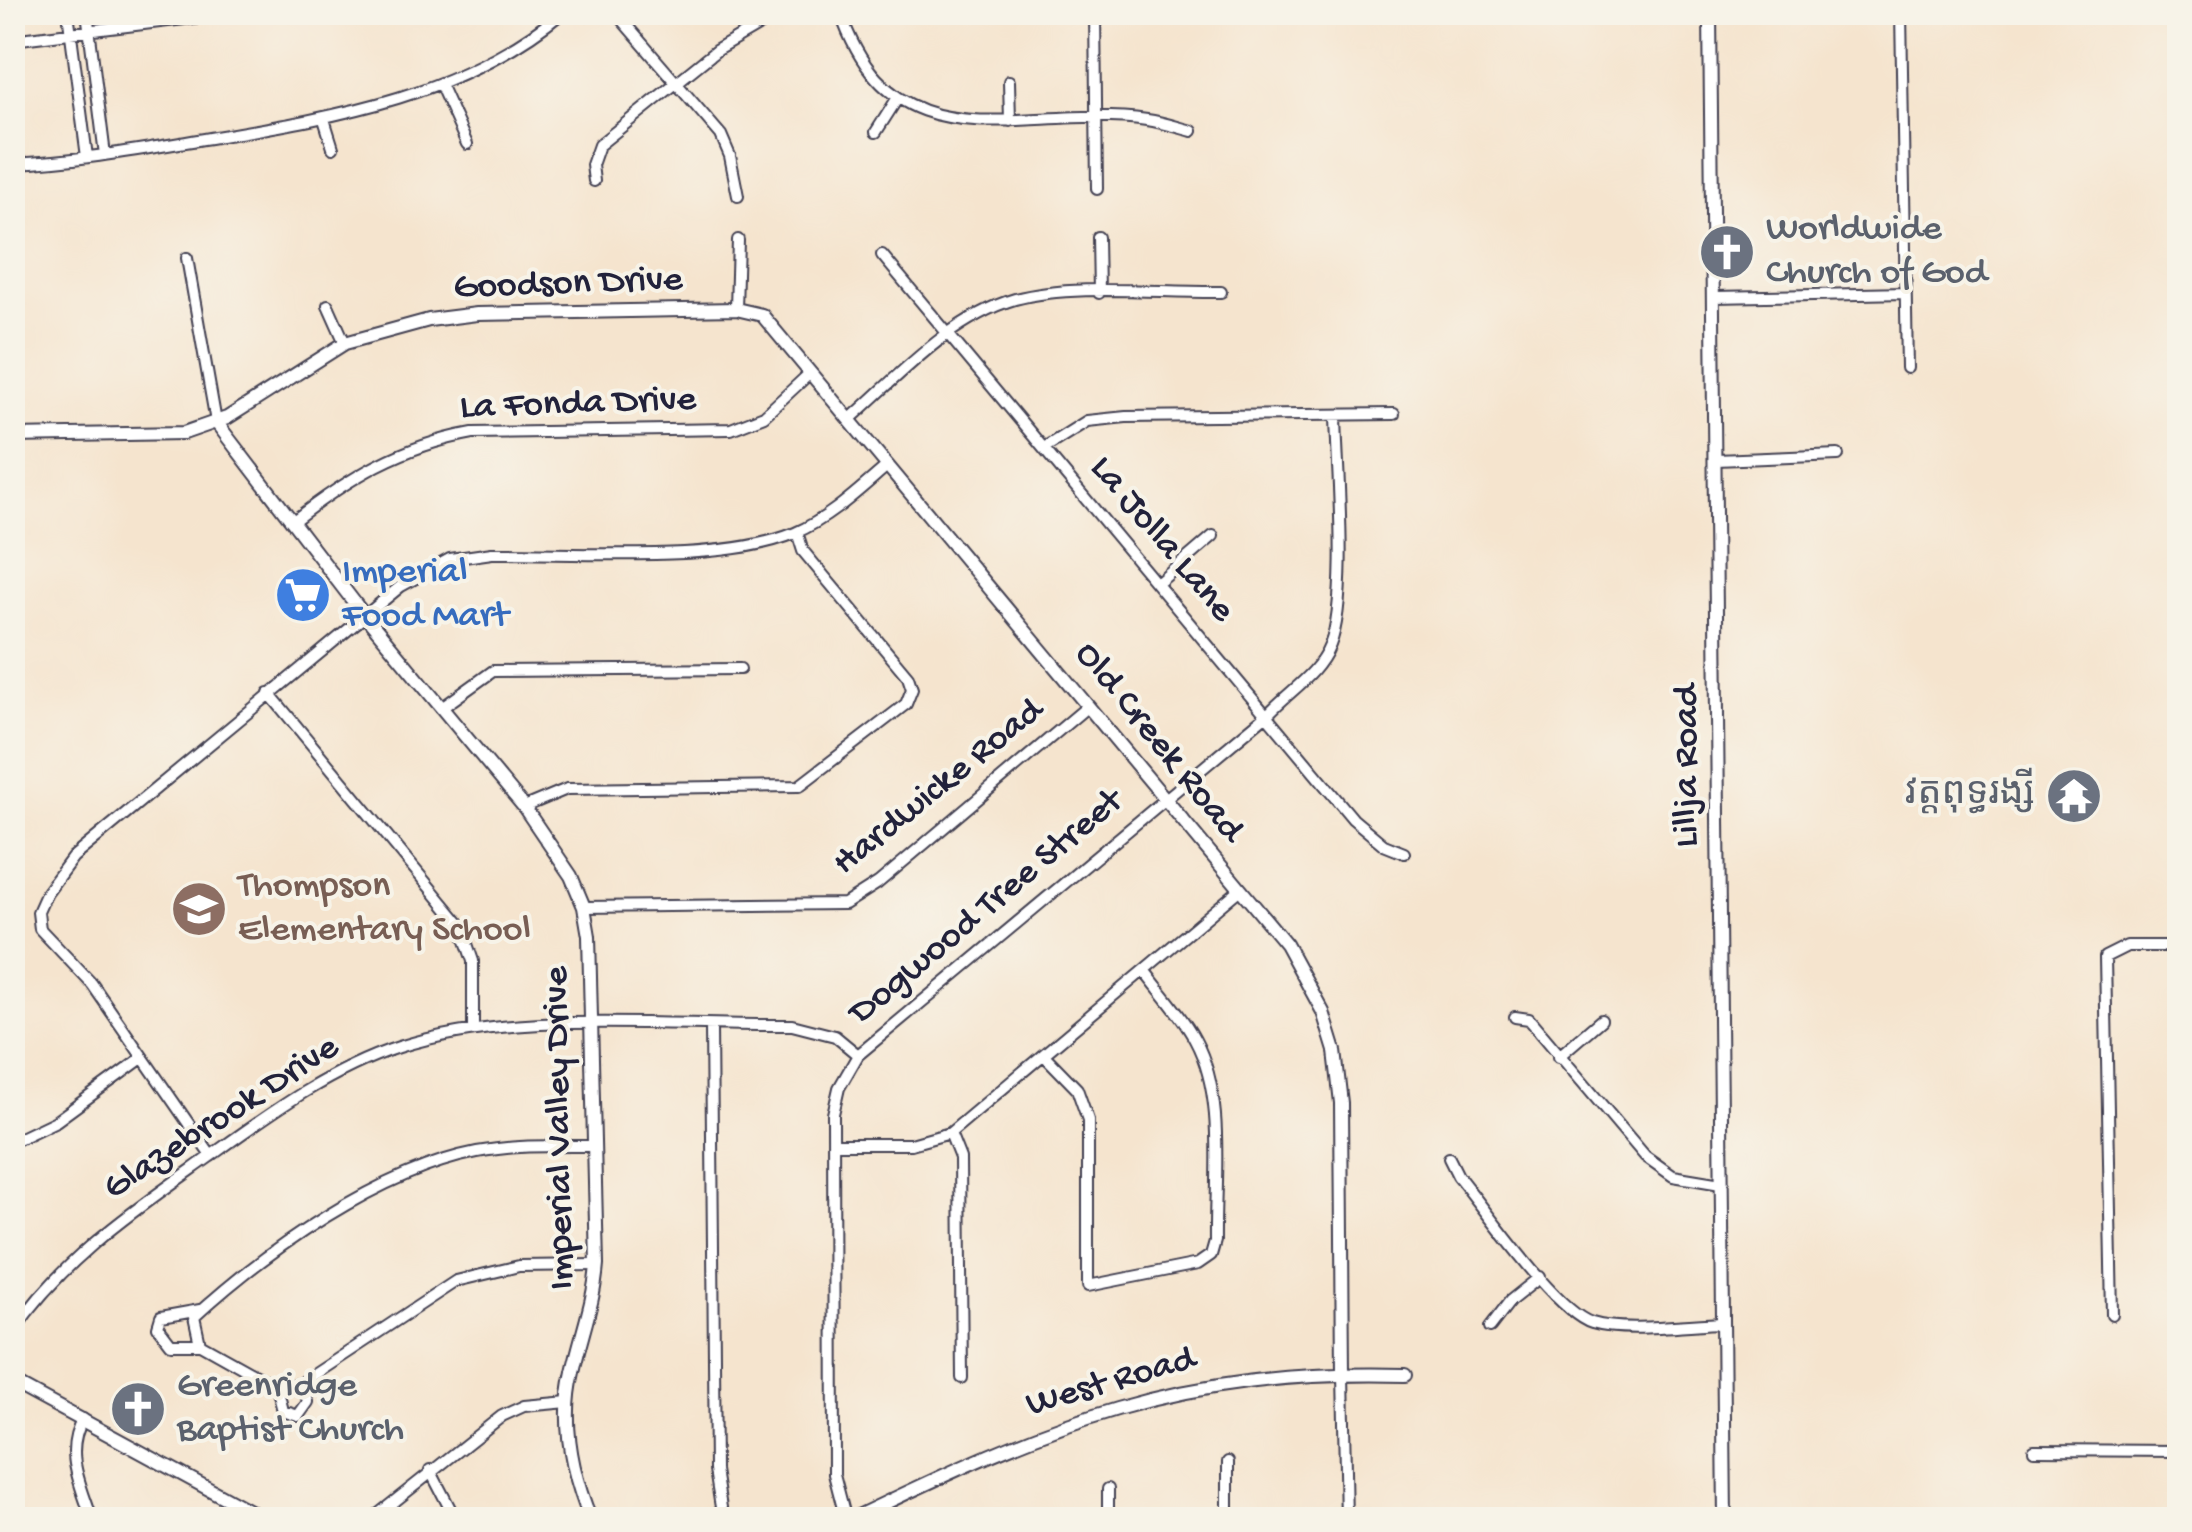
<svg xmlns="http://www.w3.org/2000/svg" width="2192" height="1532" viewBox="0 0 2192 1532" font-family="'Gochi Hand','Noto Sans Khmer',sans-serif">
	<style>
		.lines { fill: none; stroke-linecap: round; stroke-linejoin: round }
		.minor-casing { stroke: #423f51; stroke-width: 14 }
		.tertiary-casing { stroke: #423f51; stroke-width: 16 }
		.minor { stroke: #fff; stroke-width: 10 }
		.tertiary { stroke: #fff; stroke-width: 12 }
		.labels { text-anchor: middle; dominant-baseline: central; stroke-width: 8; stroke-linejoin: round; paint-order: stroke }
		.worship-label { font-size: 38px; fill: #5b616d; stroke: #f7f3e8; text-anchor: start }
		.street-label { font-size: 38px; fill: #22223b; stroke: #f7f3e8 }
		.shop-label { font-size: 38px; fill: #366cbe; stroke: #f7f3e8; text-anchor: start }
		.education-label { font-size: 38px; fill: #785e54; stroke: #f7f3e8; text-anchor: start }
	</style>
	<rect width="100%" height="100%" fill="#f7f3e8"/>
	<filter id="ink" filterUnits="userSpaceOnUse"><feTurbulence type="fractalNoise" baseFrequency=".01" numOctaves="2"/><feDisplacementMap in="SourceGraphic" scale="20" xChannelSelector="R" yChannelSelector="G"/><feConvolveMatrix kernelMatrix="1 2 1 2 8 2 1 2 1" color-interpolation-filters="sRGB"/></filter>
	<filter id="wash" filterUnits="userSpaceOnUse"><feTurbulence type="fractalNoise" baseFrequency=".0048" numOctaves="4" result="noise"/><feDisplacementMap in="SourceGraphic" scale="40" xChannelSelector="R" yChannelSelector="G"/><feGaussianBlur stdDeviation="2.25" result="paint"/><feColorMatrix in="noise" values="0 0 0 0 0 0 0 0 0 0 0 0 0 0 0 0 0 1.4 0 .05"/><feComposite in="paint" operator="in"/></filter>
	<g filter="url(#wash)">
		<rect width="100%" height="100%" fill="#f5e4ce"/>
	</g>
	<g filter="url(#ink)">
		<g class="lines">
			<!-- minor casing -->
			<g class="minor-casing">
				<path id="minor" d="M 68,12 L 87,157
					M 87,12 L 105,155
					M 615,12 L 721,135 L 730,156 L 738,196
					M 840,12 C 895,173 1023,102 1147,120 C 1162,122 1177,127 1192,131
					M 1095,12 L 1097,189
					M 1314,12 L 1314,18
					M 1901,12 L 1907,368
					M 12,40 L 242,12
					M 1009,81 L 1010,121
					M 440,84 L 467,144
					M 324,119 L 333,148
					M 876,132 L 897,99
					M 12,164 C 81,161 149,148 216,137 C 340,116 463,95 563,12
					M 594,181 L 592,165 L 599,145 L 717,50 L 782,12
					M 1098,237 L 1099,293
					M 882,255 L 1353,819 L 1384,845 L 1404,853
					M 187,258 L 216,422
					M 1714,297 L 1906,293
					M 328,305 L 345,343
					M 736,309 L 738,240
					M 849,420 C 898,377 950,318 1015,299 C 1074,283 1159,293 1221,292
					M 1044,448 L 1087,421 L 1126,417 L 1394,414
					M 1716,460 L 1838,455
					M 292,522 C 350,477 401,446 473,433 L 731,429 L 764,416 L 809,374
					M 1157,584 L 1213,536
					M 269,693 L 460,924 L 473,961 L 473,1029
					M 443,707 L 493,671 L 740,669
					M 524,807 L 567,789 L 799,786 L 906,704 L 912,689 L 908,677 L 803,551 L 797,532
					M 584,907 L 845,904 L 878,883 L 1088,706
					M 1515,1017 L 1529,1019 L 1645,1156 L 1673,1176 L 1721,1184
					M 711,1026 L 715,1470 L 723,1520
					M 1044,1055 L 1077,1089 L 1088,1120 L 1088,1286 L 1198,1264 L 1211,1255 L 1215,1241 C 1214,1177 1226,1097 1195,1040 C 1182,1015 1161,993 1144,970
					M 1558,1057 L 1601,1020
					M 950,1133 L 960,1158 L 962,1378
					M 12,1142 L 56,1121 L 142,1058
					M 833,1144 L 911,1144 L 950,1133 L 1239,890
					M 593,1146 C 554,1146 515,1145 477,1152 C 379,1171 267,1250 194,1317 L 200,1344 L 277,1387 L 300,1384 L 456,1281 L 519,1266 L 597,1265
					M 211,1156 L 92,984 L 40,929 L 38,912 L 47,892 L 73,857 L 401,586 L 450,559 L 492,553 C 576,552 721,564 795,533 C 830,518 859,490 887,466
					M 1449,1158 L 1458,1176 C 1485,1209 1556,1312 1592,1323 C 1625,1333 1687,1324 1723,1323
					M 200,1310 L 161,1317 L 158,1327 L 171,1344 L 200,1344
					M 2112,1315 L 2105,957 L 2127,946 L 2180,946
					M 1490,1327 L 1510,1301 L 1540,1277
					M 12,1333 C 59,1264 123,1218 191,1170 C 256,1124 322,1072 399,1047 C 516,1009 669,1027 792,1025 L 835,1036 L 858,1055
					M 1343,1374 L 1346,1520
					M 277,1387 L 283,1411 L 298,1416 L 308,1402 L 303,1382
					M 83,1419 C 63,1453 81,1484 92,1520
					M 2034,1450 L 2180,1451
					M 430,1470 L 456,1520
					M 1108,1489 L 1108,1520
					M 371,1520 L 502,1416 L 524,1406 L 568,1402
					M 846,1520 L 834,1474 L 833,1114 L 839,1088 L 858,1055 L 1269,713 C 1290,690 1318,675 1330,645 C 1349,598 1337,470 1336,415
					M 1228,1520 L 1228,1462"/>
			</g>
			<!-- tertiary casing -->
			<g class="tertiary-casing">
				<path id="tertiary" d="M 1710,12 L 1725,1520
					M 216,422 L 357,606 L 524,807 L 571,876 L 584,907 L 589,936 L 597,1265 C 594,1303 581,1335 573,1372 C 561,1421 572,1474 591,1520
					M 12,436 L 184,433 L 227,418 L 345,343 L 429,320 L 477,314 L 736,309 L 762,315 L 1286,944 L 1323,1012 L 1335,1051 L 1341,1103 L 1343,1374
					M 12,1382 L 266,1520
					M 850,1520 C 1050,1423 1178,1369 1405,1375"/>
			</g>
			<!-- minor -->
			<use href="#minor" class="minor"/>
			<!-- tertiary -->
			<use href="#tertiary" class="tertiary"/>
		</g>
	</g>
	<!-- icons -->
	<defs>
		<g id="church-disc" transform="scale(2.875)"><circle r="9.5" fill="#6b7280" stroke="#f7f3e8"/><path d="M-1.2-6h2.4v3.5h3.3v2.4h-3.3V6h-2.4V-.1h-3.3v-2.4h3.3Z" fill="#fff"/></g>
		<g id="supermarket-disc" transform="scale(2.875)"><circle r="9.5" fill="#3f7fe0" stroke="#f7f3e8"/><path d="M-6-5.5h2.5l.6 2H6L4.5 2H-2.5L-4.4-4H-6ZM-1.5 3.2a1.3 1.3 0 1 0 .1 0ZM3 3.2a1.3 1.3 0 1 0 .1 0Z" fill="#fff"/></g>
		<g id="temple-disc" transform="scale(2.875)"><circle r="9.5" fill="#6b7280" stroke="#f7f3e8"/><path d="M0-6L5-2H3V0L6.5 2.5H4V6H1.5V3h-3V6H-4V2.5H-6.5L-3 0V-2H-5Z" fill="#fff"/></g>
		<g id="school-disc" transform="scale(2.875)"><circle r="9.5" fill="#8d6e63" stroke="#f7f3e8"/><path d="M0-5L7-2L0 1L-7-2ZM-4 1L0 2.5L4 1V4Q0 6-4 4Z" fill="#fff"/></g>
	</defs>
	<g fill-rule="evenodd">
		<use href="#church-disc" x="1727" y="252"/>
		<use href="#supermarket-disc" x="303" y="595"/>
		<use href="#temple-disc" x="2074" y="796"/>
		<use href="#school-disc" x="199" y="909"/>
		<use href="#church-disc" x="138" y="1409"/>
	</g>
	<g class="labels">
		<!-- worship labels -->
		<g class="worship-label">
			<text x="1766" y="230">Worldwide<tspan x="1766" dy="44">Church of God</tspan></text>
			<text x="2035" y="796" text-anchor="end">វត្តពុទ្ធរង្សី</text>
			<text x="177" y="1387">Greenridge<tspan x="177" dy="44">Baptist Church</tspan></text>
		</g>
		<!-- street labels -->
		<g class="street-label">
			<text transform="translate(568 285) rotate(-2)">Goodson Drive</text>
			<text transform="translate(578 405) rotate(-2)">La Fonda Drive</text>
			<text transform="translate(1161 540) rotate(50)">La Jolla Lane</text>
			<text transform="translate(1158 743) rotate(51)">Old Creek Road</text>
			<text transform="translate(1688 766) rotate(-90)">Lillja Road</text>
			<text transform="translate(939 788) rotate(-39)">Hardwicke Road</text>
			<text transform="translate(987 908) rotate(-40)">Dogwood Tree Street</text>
			<text transform="translate(222 1119) rotate(-33)">Glazebrook Drive</text>
			<text transform="translate(561 1128) rotate(-91)">Imperial Valley Drive</text>
			<text transform="translate(1111 1383) rotate(-16)">West Road</text>
		</g>
		<!-- shop labels -->
		<g class="shop-label">
			<text x="342" y="573">Imperial<tspan x="342" dy="44">Food Mart</tspan></text>
		</g>
		<!-- education labels -->
		<g class="education-label">
			<text x="238" y="887">Thompson<tspan x="238" dy="44">Elementary School</tspan></text>
		</g>
	</g>
	<!-- margin -->
	<rect width="2192" height="1532" fill="none" stroke="#f7f3e8" stroke-width="50"/>
</svg>
